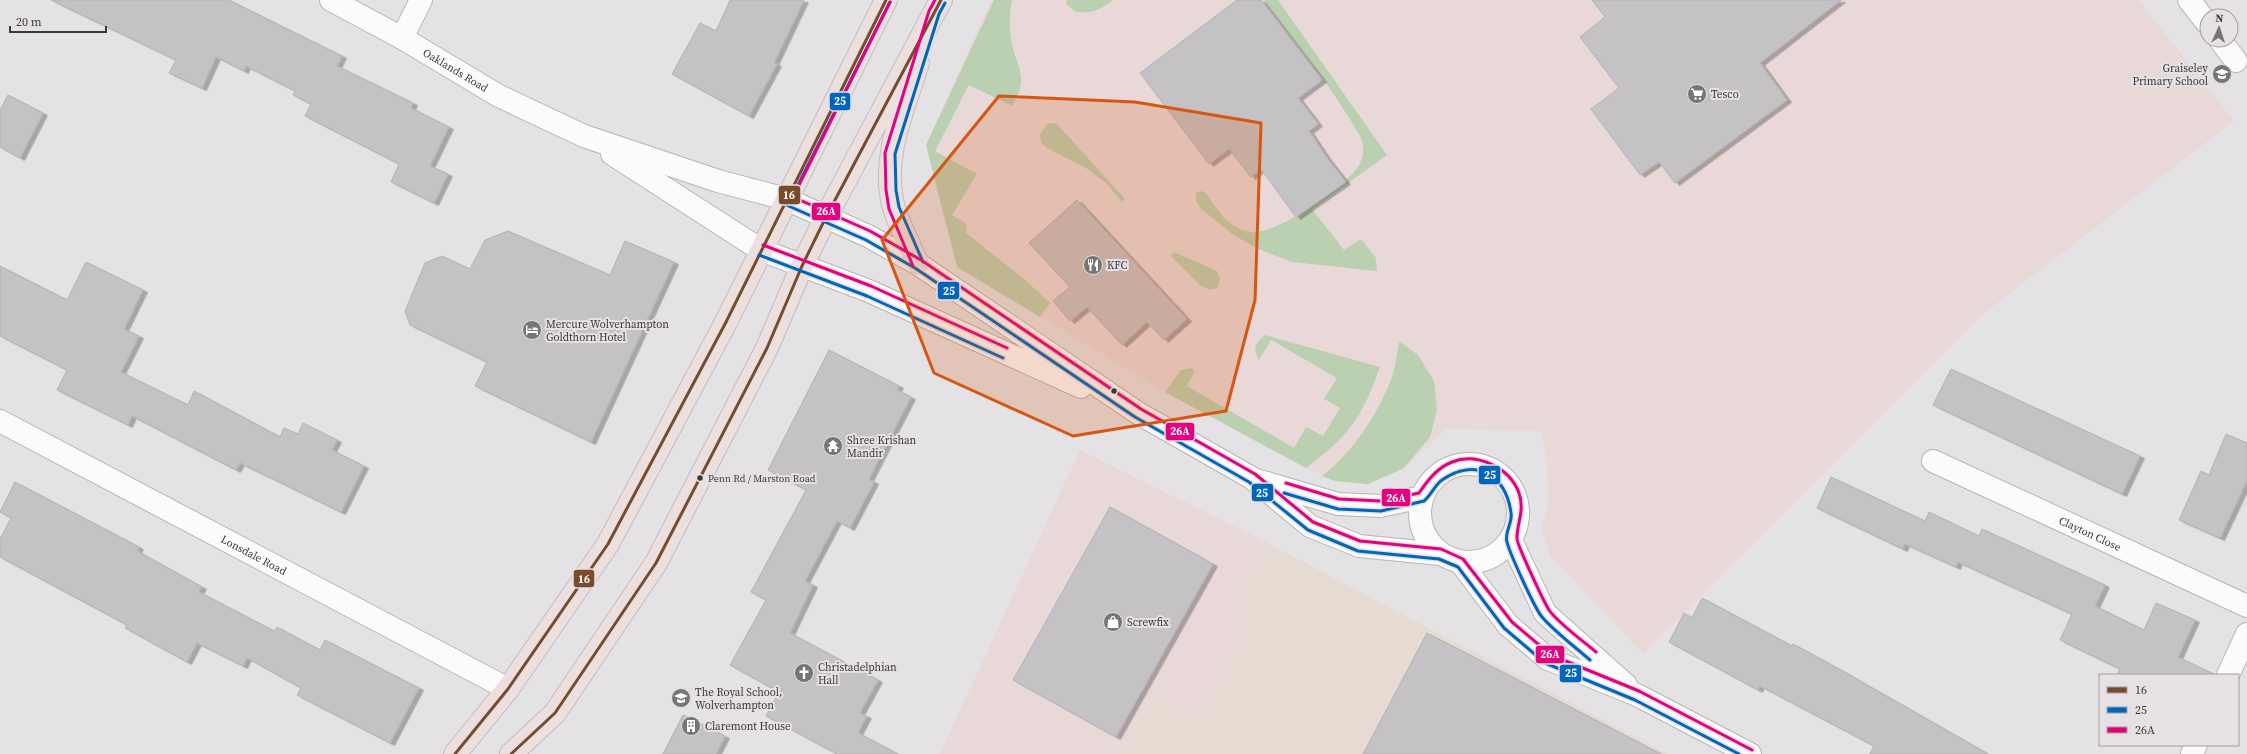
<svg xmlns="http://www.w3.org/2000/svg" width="2247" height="754" viewBox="0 0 2247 754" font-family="'Source Serif 4',serif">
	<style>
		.commercial { fill: #e8d9d8 }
		.industrial { fill: #e6dbd3 }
		.green { fill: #bbd0b1 }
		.building { fill: #c4c2c4; stroke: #b4b2b4; filter: url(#shadow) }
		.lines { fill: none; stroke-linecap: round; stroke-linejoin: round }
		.street-casing { stroke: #b7b5b7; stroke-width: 24 }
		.secondary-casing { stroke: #b7b5b7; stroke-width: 24 }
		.highway-casing { stroke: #bfbebf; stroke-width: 24 }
		.street { stroke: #fbfbfb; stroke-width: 22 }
		.secondary { stroke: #fbfbfb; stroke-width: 22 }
		.highway { stroke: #ecdfde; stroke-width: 22 }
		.bus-1-casing { stroke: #e5e1e5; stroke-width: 6 }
		.bus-2-casing { stroke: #e5e1e5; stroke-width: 6 }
		.bus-3-casing { stroke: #e5e1e5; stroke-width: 6 }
		.bus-1 { stroke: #7a4b2a; stroke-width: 3 }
		.bus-2 { stroke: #0065bd; stroke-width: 3 }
		.bus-3 { stroke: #e5007d; stroke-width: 3 }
		.marked { fill: #d75611; fill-opacity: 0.2; stroke: #d75611; stroke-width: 3; stroke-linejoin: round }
		.bus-dot { fill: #3b3a3b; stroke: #e5e1e5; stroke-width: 1.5 }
		.labels { text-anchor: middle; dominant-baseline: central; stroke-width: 4; stroke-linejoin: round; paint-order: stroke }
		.bus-label { font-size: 10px; fill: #3b3a3b; stroke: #e5e1e5; text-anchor: start }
		.poi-label { font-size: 11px; fill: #3b3a3b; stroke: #e5e1e5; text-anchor: start }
		.street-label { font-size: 11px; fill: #3b3a3b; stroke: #e5e1e5 }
		.line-badge { stroke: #e5e1e5; stroke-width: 1.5 }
		.badge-label { font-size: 11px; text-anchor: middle; font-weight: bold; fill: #fff }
	</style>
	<defs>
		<filter id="shadow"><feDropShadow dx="4.5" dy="2.5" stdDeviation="0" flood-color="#0004"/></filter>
	</defs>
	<rect width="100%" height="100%" fill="#e4e2e4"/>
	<!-- commercial -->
	<path class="commercial" d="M 991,0 L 2139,0 L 2234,121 L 1987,311 L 1643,654 L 1550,555 L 1542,529 L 1549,499 L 1546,458 L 1541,431 L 1446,429 L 1404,468 L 1368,484 L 1335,481 L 1306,468 L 1165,392 L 957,267 L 926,145 Z
		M 1080,450 L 1264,541 L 1232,607 L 1253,616 L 1202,719 L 1149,695 L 1121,754 L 940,754 Z"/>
	<!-- industrial -->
	<path class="industrial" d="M 1264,541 L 1668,754 L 1121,754 L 1149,695 L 1202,719 L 1252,616 L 1232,607 Z"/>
	<!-- green -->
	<path class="green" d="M 994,0 L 1012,0 C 1009,15 1009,29 1012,44 C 1018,71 1029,78 1012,106 L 969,85 L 935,151 L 977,174 L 952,215 L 967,224 L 966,233 L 1023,278 L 1050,303 L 1040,317 L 957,267 L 926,145 Z
		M 1067,0 L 1113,0 C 1100,10 1091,14 1075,12 L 1066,4 Z
		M 1264,0 L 1278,0 L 1387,155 L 1312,209 L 1344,250 L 1361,239 L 1376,258 L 1377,271 L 1292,262 L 1258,249 L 1232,234 L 1200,208 L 1196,200 L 1196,193 L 1202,191 L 1206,193 C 1218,210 1228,228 1250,232 C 1275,236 1343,188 1357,168 C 1362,162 1364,152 1363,145 C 1363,139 1357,131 1354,126 C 1328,82 1294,41 1264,0 Z
		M 1048,123 L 1057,124 L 1125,199 L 1122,202 L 1105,182 L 1086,168 L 1047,148 L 1041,142 L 1040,134 Z
		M 1174,252 L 1217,271 L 1220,278 L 1217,288 L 1210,290 L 1201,286 L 1171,256 Z
		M 1265,335 L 1380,367 C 1361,419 1350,435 1306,468 L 1165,392 L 1181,370 L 1191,368 L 1195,371 L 1187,386 L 1294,448 L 1306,427 L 1323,436 L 1340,408 L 1324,399 L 1337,378 L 1271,340 L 1259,360 C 1252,350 1255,342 1265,335 Z
		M 1399,341 L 1418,355 L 1434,381 L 1437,410 L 1430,437 L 1404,468 L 1368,484 L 1335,481 L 1322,476 C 1354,451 1378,414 1392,377 C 1396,366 1397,352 1399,341 Z"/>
	<!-- building -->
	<path class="building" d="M 51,0 L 229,0 L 342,56 L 337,66 L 413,103 L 411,108 L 449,127 L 430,166 L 448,174 L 434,203 L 391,182 L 399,164 L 305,116 L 311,104 L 293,95 L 295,91 L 246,66 L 244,71 L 216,57 L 202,88 L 169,73 L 176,60 Z
		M 730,0 L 804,0 L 774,63 L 777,64 L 749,116 L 672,74 L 700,23 L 716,31 Z
		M 1237,0 L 1261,0 L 1322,80 L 1298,98 L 1318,124 L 1309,131 L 1327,158 L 1346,182 L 1296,217 L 1261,169 L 1251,177 L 1229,149 L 1209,164 L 1140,73 Z
		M 1592,0 L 1841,0 L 1760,63 L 1787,100 L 1675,183 L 1659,162 L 1640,175 L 1591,109 L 1619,88 L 1580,37 L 1605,17 Z
		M 8,95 L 43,113 L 20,158 L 0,147 L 0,110 Z
		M 1077,200 L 1187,319 L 1164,340 L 1147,322 L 1122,345 L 1087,307 L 1070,321 L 1053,301 L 1070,287 L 1029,243 Z
		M 508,231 L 610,275 L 625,241 L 674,262 L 591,442 L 475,386 L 487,362 L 410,325 L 405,311 L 425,263 L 442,256 L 470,269 L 485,240 Z
		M 86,262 L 143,290 L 124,329 L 139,336 L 121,372 L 188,405 L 194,391 L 280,437 L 284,428 L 298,434 L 303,423 L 337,440 L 332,450 L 364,466 L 341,512 L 240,463 L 236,470 L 132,416 L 128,425 L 57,390 L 67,370 L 0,336 L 0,266 L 67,300 Z
		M 829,350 L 899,386 L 897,390 L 911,397 L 869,479 L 874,482 L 850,528 L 837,521 L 805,581 L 813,585 L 790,633 L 878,680 L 860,713 L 867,716 L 858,733 L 898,754 L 837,754 L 766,716 L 779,692 L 730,665 L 766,600 L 751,592 L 806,490 L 768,470 Z
		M 1951,369 L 2140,456 L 2122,494 L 1933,405 Z
		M 2226,434 L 2247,443 L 2247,481 L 2220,538 L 2179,520 L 2201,471 L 2209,475 Z
		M 1831,477 L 1925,521 L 1929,512 L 1979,536 L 1982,529 L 2105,585 L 2095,606 L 2144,630 L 2156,603 L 2195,620 L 2178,657 L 2216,675 L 2117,675 L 2120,669 L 2060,640 L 2072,614 L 1958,562 L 1956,567 L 1905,544 L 1903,549 L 1817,508 Z
		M 15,482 L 139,547 L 137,551 L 202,587 L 199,592 L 274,631 L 277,627 L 320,650 L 325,640 L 419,688 L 390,743 L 297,695 L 301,688 L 247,658 L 243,666 L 197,643 L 187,662 L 125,628 L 127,625 L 0,557 L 0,539 L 11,518 L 0,512 Z
		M 1110,507 L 1213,564 L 1116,737 L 1013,680 Z
		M 1702,598 L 1792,646 L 1793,644 L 1839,669 L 1988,754 L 1870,754 L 1874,746 L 1760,686 L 1758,690 L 1669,642 L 1684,613 L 1692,618 Z
		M 1427,633 L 1661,754 L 1363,754 Z
		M 683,715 L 725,736 L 716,754 L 663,754 Z"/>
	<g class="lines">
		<!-- street casing -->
		<g class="street-casing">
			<g id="street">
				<path id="s1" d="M 331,0 L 402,38 L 499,96 L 584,136 L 718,181 L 786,199"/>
				<path d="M 2189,0 L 2207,23"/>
				<path d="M 402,38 L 421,0"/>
				<path d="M 2220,40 L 2236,61"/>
				<path d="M 612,154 L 761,250"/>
				<path id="s2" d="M 0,421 L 508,689"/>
				<path id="s3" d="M 1933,461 L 2247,606"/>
				<path d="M 2228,675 L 2247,634"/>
				<path d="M 2192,754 L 2196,745"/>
			</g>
		</g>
		<!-- secondary casing -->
		<g class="secondary-casing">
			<path id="secondary" d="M 786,199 L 868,236 L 918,264 L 1138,413 L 1252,478 L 1310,526 L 1359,546 L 1440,554
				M 761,250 L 869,291 L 1081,387
				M1420 513a49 49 0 1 1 98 0a49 49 0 1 1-98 0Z
				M 1260,481 L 1338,504 L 1380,506 L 1422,497
				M 1511,540 L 1545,613 L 1626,685
				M 1461,563 L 1508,625 L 1548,659 L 1637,695 L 1750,754"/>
		</g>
		<!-- highway casing -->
		<g class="highway-casing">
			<path id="highway" d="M 918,264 C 910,246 900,227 894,208 C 880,159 904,109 918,63
				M 455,754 L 508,689 L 608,544 L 725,324 L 886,0
				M 511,754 L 555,713 L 656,563 L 767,348 L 802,266 L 826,217 L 941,0"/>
		</g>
		<!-- street -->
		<use href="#street" class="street"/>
		<!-- secondary -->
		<use href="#secondary" class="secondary"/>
		<!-- highway -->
		<use href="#highway" class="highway"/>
		<!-- bus-1 casing -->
		<g class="bus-1-casing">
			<path id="bus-1" d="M 455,754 L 508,689 L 608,544 L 725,324 L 886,0
				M 511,754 L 555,713 L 656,563 L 767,348 L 802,266 L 826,217 L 941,0"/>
		</g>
		<!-- bus-2 casing -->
		<g class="bus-2-casing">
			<path id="bus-2" d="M 790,201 L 890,2
				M 784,204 L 866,240 L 915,268 L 1135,417 L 1249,482 L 1308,530 L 1358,551 L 1439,559 L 1458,567 L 1504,628 L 1545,663 L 1635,700 L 1739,754
				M 759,255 L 867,296 L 1003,358
				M 923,262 L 899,207 L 896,190 L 895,154 L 939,14 L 945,3
				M 1284,493 L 1338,509 L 1381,511 L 1424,501 C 1431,495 1435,485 1442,480 C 1475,457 1506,474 1511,513 C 1513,522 1504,533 1507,542 C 1510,554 1535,609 1542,617 C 1556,633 1574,646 1590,660"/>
		</g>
		<!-- bus-3 casing -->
		<g class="bus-3-casing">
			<path id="bus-3" d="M 890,2 L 793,197 L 870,231 L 921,260 L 1141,409 L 1255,474 L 1313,522 L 1360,541 L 1441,549 L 1463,559 L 1512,622 L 1551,655 L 1639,691 L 1752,750
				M 763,245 L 871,286 L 1007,348
				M 913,266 L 889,209 L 886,190 L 885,153 L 929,11 L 935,0
				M 1286,483 L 1339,499 L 1380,501 L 1419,493 C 1428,480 1437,468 1452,462 C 1477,452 1510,468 1519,493 C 1525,511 1517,522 1517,538 C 1516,543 1545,604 1549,610 C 1558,623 1583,641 1596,652"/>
		</g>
		<!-- bus-1 -->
		<use href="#bus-1" class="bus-1"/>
		<!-- bus-2 -->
		<use href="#bus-2" class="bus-2"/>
		<!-- bus-3 -->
		<use href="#bus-3" class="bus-3"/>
	</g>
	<!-- marked area -->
	<path class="marked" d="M 999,96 L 1135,102 L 1261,123 L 1255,300 L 1226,411 L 1073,436 L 934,373 L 882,240 Z"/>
	<!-- icons -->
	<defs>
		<g id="school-disc" transform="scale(1)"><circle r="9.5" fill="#767576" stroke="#e5e1e5"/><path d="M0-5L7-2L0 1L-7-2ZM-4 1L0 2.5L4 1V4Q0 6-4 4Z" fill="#fff"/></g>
		<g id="supermarket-disc" transform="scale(1)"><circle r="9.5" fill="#767576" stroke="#e5e1e5"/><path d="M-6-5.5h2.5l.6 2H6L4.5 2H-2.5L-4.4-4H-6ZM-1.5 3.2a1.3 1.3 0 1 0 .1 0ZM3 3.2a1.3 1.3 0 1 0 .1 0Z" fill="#fff"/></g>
		<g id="restaurant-disc" transform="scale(1)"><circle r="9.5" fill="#767576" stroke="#e5e1e5"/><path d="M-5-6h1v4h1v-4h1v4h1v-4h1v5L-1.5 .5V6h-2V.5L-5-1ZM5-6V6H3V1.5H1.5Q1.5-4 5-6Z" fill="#fff"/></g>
		<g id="hotel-disc" transform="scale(1)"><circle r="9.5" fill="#767576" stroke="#e5e1e5"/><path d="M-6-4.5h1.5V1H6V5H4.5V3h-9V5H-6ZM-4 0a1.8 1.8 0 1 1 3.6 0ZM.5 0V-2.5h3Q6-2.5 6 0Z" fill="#fff"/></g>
		<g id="temple-disc" transform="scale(1)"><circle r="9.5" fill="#767576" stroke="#e5e1e5"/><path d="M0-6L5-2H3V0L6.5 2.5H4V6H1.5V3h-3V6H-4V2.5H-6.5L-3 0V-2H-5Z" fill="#fff"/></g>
		<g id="shop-disc" transform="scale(1)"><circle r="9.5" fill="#767576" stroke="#e5e1e5"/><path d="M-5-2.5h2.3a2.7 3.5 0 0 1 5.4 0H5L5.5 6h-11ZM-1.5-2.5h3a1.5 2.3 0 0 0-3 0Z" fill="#fff"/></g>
		<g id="church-disc" transform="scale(1)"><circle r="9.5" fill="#767576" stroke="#e5e1e5"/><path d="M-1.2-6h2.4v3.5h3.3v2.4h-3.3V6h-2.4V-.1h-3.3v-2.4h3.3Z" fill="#fff"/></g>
		<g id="building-disc" transform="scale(1)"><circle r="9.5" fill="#767576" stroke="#e5e1e5"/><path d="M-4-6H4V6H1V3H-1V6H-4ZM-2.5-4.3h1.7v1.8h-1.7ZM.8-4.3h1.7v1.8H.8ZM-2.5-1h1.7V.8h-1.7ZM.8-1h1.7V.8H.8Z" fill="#fff"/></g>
	</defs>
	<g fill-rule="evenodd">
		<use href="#school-disc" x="2222" y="74"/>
		<use href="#supermarket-disc" x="1697" y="94"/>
		<use href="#restaurant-disc" x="1093" y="265"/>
		<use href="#hotel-disc" x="532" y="330"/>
		<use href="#temple-disc" x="833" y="446"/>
		<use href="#shop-disc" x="1113" y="622"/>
		<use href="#church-disc" x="804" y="673"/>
		<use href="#school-disc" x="681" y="698"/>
		<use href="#building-disc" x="691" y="726"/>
	</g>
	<!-- markers -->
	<g class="bus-dot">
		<circle cx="1114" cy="391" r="3.5"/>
		<circle cx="700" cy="478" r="3.5"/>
	</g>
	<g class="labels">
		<!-- bus labels -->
		<g class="bus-label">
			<text x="708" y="478">Penn Rd / Marston Road</text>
		</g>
		<!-- poi labels -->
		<g class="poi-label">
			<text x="2208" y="68" text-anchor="end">Graiseley<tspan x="2208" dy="13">Primary School</tspan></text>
			<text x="1711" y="94">Tesco</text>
			<text x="1107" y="265">KFC</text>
			<text x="546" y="324">Mercure Wolverhampton<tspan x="546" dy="13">Goldthorn Hotel</tspan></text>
			<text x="847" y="440">Shree Krishan<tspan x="847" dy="13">Mandir</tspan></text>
			<text x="1127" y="622">Screwfix</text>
			<text x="818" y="667">Christadelphian<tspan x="818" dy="13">Hall</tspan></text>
			<text x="695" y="692">The Royal School,<tspan x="695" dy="13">Wolverhampton</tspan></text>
			<text x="705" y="726">Claremont House</text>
		</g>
		<!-- street labels -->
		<g class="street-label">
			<text stroke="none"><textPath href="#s1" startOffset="143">Oaklands Road</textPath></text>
			<text stroke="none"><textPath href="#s3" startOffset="173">Clayton Close</textPath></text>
			<text stroke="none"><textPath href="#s2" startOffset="287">Lonsdale Road</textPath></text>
		</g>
	</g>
	<g class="line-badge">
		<rect x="829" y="92" width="22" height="19" rx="4" fill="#0065bd"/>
		<rect x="778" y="185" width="23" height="20" rx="4" fill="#7a4b2a"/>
		<rect x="811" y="202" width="30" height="19" rx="4" fill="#e5007d"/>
		<rect x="937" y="281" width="23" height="19" rx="4" fill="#0065bd"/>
		<rect x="1165" y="422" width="30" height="19" rx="4" fill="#e5007d"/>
		<rect x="1478" y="465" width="23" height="20" rx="4" fill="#0065bd"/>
		<rect x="1251" y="483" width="23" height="19" rx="4" fill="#0065bd"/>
		<rect x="1381" y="488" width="30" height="19" rx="4" fill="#e5007d"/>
		<rect x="573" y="569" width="22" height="19" rx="4" fill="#7a4b2a"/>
		<rect x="1535" y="645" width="30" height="19" rx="4" fill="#e5007d"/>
		<rect x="1559" y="664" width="23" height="19" rx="4" fill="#0065bd"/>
	</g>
	<g class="badge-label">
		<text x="840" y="105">25</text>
		<text x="789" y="199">16</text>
		<text x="826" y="215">26A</text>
		<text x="949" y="295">25</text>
		<text x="1180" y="435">26A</text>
		<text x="1490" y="479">25</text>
		<text x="1262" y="497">25</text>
		<text x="1396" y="502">26A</text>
		<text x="584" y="583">16</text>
		<text x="1550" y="658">26A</text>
		<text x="1571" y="677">25</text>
	</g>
	<!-- legend -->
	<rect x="2099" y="674" width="140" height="72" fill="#e5e1e5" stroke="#a19ea1"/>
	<rect x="2107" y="687" width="20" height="6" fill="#7a4b2a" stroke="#a19ea1"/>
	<text x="2135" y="694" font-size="12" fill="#3b3a3b">16</text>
	<rect x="2107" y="707" width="20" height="6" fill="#0065bd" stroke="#a19ea1"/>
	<text x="2135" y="714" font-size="12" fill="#3b3a3b">25</text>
	<rect x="2107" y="727" width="20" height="6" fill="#e5007d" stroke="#a19ea1"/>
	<text x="2135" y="734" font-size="12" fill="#3b3a3b">26A</text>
	<!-- north arrow -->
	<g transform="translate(2219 28) rotate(3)"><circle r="19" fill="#e5e1e5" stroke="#a19ea1"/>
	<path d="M0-3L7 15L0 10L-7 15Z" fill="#767576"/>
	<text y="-6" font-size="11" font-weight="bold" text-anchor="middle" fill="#3b3a3b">N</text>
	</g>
	<!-- scale -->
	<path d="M10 26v6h96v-6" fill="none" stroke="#3b3a3b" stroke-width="2"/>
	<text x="16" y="26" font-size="12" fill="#3b3a3b" stroke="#e5e1e5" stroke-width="3" paint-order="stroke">20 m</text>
</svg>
